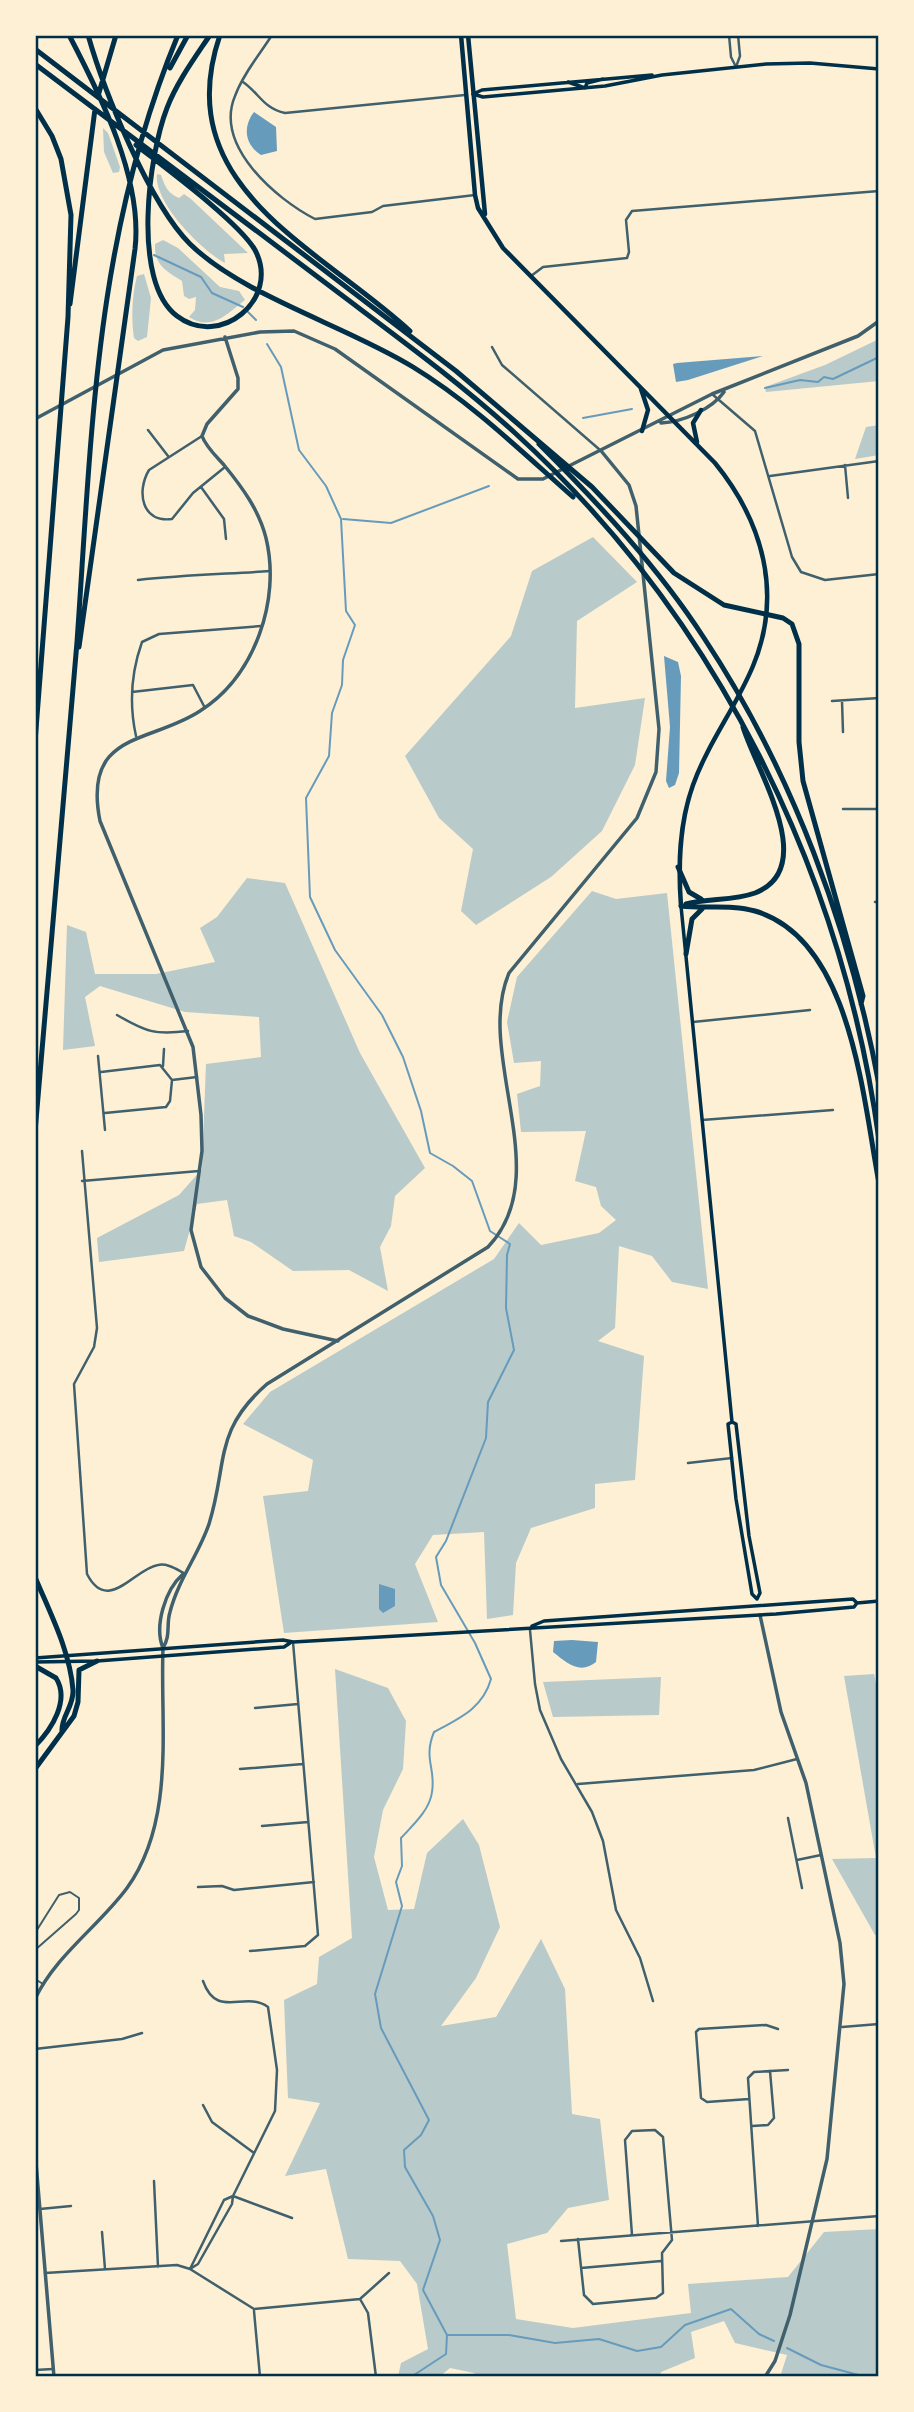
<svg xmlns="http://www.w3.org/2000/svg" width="914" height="2412" viewBox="0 0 914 2412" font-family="'Source Sans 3',sans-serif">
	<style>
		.green { fill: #b9caca }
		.water { fill: #669bbc }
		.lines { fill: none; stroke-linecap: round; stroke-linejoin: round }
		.stream { stroke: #669bbc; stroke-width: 2 }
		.service { stroke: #3f606c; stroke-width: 2 }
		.minor { stroke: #3f606c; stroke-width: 2.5 }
		.tertiary { stroke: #3f606c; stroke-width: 3.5 }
		.secondary { stroke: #003049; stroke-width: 3.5 }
		.primary { stroke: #003049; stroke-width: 4.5 }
		.motorway { stroke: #003049; stroke-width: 5 }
		.neatline { fill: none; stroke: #003049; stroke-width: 2.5 }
	</style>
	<rect width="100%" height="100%" fill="#fdf0d5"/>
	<!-- green -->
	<path class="green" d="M 103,128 L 108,133 L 120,167 L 119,172 L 113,173 L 104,152 Z
		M 157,174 L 161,175 C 165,186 167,193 179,198 L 184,194 L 191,199 L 248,253 L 224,254 L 225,263 C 202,251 153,202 157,174 Z
		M 163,240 L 178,248 L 220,287 L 239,291 L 245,300 C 228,313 212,332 189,317 L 195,310 L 196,297 L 189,299 L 184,296 L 182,281 C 166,271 154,265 155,244 Z
		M 144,274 L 151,298 L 147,337 L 138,341 L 134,338 C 131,319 132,295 137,276 Z
		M 879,339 L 879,381 L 766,392 L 765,387 L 825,365 Z
		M 879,425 L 879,455 L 855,459 L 866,427 Z
		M 593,537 L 637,582 L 577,621 L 575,708 L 645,698 L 635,765 L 602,831 L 551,877 L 476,925 L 461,911 L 473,849 L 439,818 L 405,756 L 511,636 L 532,571 Z
		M 247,878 L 285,883 L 360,1053 L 425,1168 L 395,1196 L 391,1226 L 380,1247 L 388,1291 L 349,1270 L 293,1271 L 251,1242 L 234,1236 L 227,1200 L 197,1204 L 184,1251 L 99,1262 L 97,1238 L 179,1195 L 202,1169 L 206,1064 L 261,1057 L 259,1017 L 185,1012 L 100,986 L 85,997 L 95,1046 L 63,1050 L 67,925 L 86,932 L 95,974 L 156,974 L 215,962 L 200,928 L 217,917 Z
		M 592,891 L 616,899 L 667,893 L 708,1289 L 672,1282 L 652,1256 L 619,1246 L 615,1328 L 598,1341 L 644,1356 L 635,1480 L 595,1484 L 595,1508 L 531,1528 L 516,1563 L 513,1615 L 487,1619 L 484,1532 L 433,1535 L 415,1564 L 438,1622 L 284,1633 L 263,1496 L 308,1491 L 313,1460 L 243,1424 L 270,1392 L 494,1259 L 519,1223 L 541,1245 L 599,1233 L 616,1220 L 601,1206 L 596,1187 L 575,1181 L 586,1131 L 521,1132 L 517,1094 L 540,1086 L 541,1061 L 514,1063 L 507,1022 L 517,977 Z
		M 335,1669 L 388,1688 L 406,1721 L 403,1769 L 383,1810 L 374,1857 L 388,1910 L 414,1909 L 427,1853 L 463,1819 L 479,1845 L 500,1927 L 476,1978 L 441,2026 L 496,2017 L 541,1939 L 565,1989 L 572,2114 L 600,2119 L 609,2200 L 568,2208 L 547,2233 L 507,2244 L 516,2319 L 573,2328 L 691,2313 L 688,2284 L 788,2277 L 824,2232 L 879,2229 L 879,2377 L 780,2377 L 787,2355 L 735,2343 L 724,2321 L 691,2332 L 695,2358 L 661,2372 L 660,2377 L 478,2377 L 474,2373 L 450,2368 L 439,2377 L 398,2377 L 401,2363 L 428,2349 L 417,2284 L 400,2261 L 348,2259 L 326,2169 L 285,2176 L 320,2103 L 288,2098 L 284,2000 L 317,1984 L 319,1957 L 352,1938 Z
		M 874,1674 L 879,1698 L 879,1935 L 875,1935 L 832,1859 L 876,1858 L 844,1676 Z
		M 661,1677 L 659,1715 L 553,1717 L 543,1682 Z"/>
	<!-- water -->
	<path class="water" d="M 254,112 L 276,127 L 277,151 L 261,155 C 244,144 243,126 254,112 Z
		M 763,356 L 688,380 L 676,382 L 673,364 L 677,363 Z
		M 664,656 L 678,662 L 681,676 L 679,773 L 675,785 L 669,788 L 666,781 L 670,727 Z
		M 379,1584 L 395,1589 L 395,1606 L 383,1613 L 379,1609 Z
		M 572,1640 L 598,1642 L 596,1662 C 580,1675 567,1663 553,1652 L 554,1641 Z"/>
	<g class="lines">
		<!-- stream -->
		<path class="stream" d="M 154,255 L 201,277 L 212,293 L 243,307
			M 247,311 L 256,320
			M 267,344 L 281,367 L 299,450 L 326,486 L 341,519 L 346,611 L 355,625 L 343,660 L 342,685 L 332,713 L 329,756 L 306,798 L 310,897 L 335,950 L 382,1015 L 403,1057 L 421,1111 L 430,1153 L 453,1166 L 472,1181 L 490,1231 L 510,1244 L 507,1255 L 506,1308 L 514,1350 L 488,1402 L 486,1438 L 446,1541 L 436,1557 L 441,1585 L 475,1643 L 491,1679 C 483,1708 460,1718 434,1732 C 423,1759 436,1768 432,1792 C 430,1810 412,1826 401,1838 L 402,1866 L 396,1882 L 402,1906 L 375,1994 L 381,2028 L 429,2120 L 421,2135 L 404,2150 L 405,2167 L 433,2216 L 440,2240 L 423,2290 L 447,2335 L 446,2354 L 411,2377
			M 765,388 L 800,380 L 818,382 L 824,377 L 833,379 L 879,357
			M 583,418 L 632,409
			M 343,519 L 391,523 L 489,486
			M 447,2335 L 509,2335 L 555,2343 L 599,2339 L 637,2351 L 661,2347 L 685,2325 L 731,2309 L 759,2334 L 774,2341
			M 787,2348 L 821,2365 L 866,2377"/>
		<!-- service -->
		<path class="service" d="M 35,1933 L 59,1895 L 70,1892 L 79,1898 L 79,1910 L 76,1914 L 35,1950
			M 35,1979 L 43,1984"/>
		<!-- minor -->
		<path class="minor" d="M 272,35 C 260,54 243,74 235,96 C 214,146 276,199 315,219 L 372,212 L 383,206 L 475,195
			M 729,35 L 731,57 L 736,67
			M 736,67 L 740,56 L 738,35
			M 243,82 C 259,93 264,109 285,113 L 465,95
			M 531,276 L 543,267 L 627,258 L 629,252 L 626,220 L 632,211 L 879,191
			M 492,347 L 502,365 L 600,450
			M 712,394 L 755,431 L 792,557 L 801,572 L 825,580 L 879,574
			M 148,430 L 168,456
			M 202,436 L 149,470 C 136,492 142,523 172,519 L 193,493 L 225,467
			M 845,465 L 848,498
			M 770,476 L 879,461
			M 201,487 L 224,519 L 226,539
			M 138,580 C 183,575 226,574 270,571
			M 132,692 L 193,685 L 205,708
			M 832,701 L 879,698
			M 842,701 L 843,732
			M 136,736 C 129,704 131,673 142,642 L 159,634 L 261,626
			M 843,809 L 879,809
			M 875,902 L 879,901
			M 117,1015 C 146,1032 155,1035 188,1031
			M 693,1022 L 810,1010
			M 98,1056 L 105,1130
			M 163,1066 L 164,1049
			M 101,1072 L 160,1065 L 172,1080
			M 105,1113 L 166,1107 L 170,1101 L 172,1080 L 197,1077
			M 702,1120 L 833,1110
			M 82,1151 L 97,1328 L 94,1347 L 74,1384 L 87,1574 C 108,1615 135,1568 158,1565 C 167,1563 176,1569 184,1573
			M 82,1181 L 199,1171
			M 688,1463 L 732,1458
			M 530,1630 L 535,1684 L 540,1710 L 561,1759 L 592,1812 L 603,1841 L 616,1910 L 640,1958 L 653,2001
			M 255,1708 L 298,1704
			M 240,1769 L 303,1764
			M 578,1784 L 754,1770 L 797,1759
			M 788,1818 L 802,1888
			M 262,1826 L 308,1822
			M 797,1860 L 821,1855
			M 198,1887 L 222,1886 L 234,1890 L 314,1882
			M 250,1951 L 305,1946 L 318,1935 L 293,1642
			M 842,2027 L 879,2024
			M 35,2049 L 122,2039 L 142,2033
			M 749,2099 L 707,2102 L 701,2098 L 696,2032 L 699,2029 L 766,2025 L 778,2029
			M 203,2105 L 212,2122 L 254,2153
			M 752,2126 L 768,2125 L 774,2118 L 770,2071
			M 154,2181 L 158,2267
			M 233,2196 L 292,2218
			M 40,2209 L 71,2206
			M 758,2226 L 748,2078 L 754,2072 L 788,2070
			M 102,2232 L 105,2269
			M 578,2239 L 584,2295 L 593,2304 L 656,2298 L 663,2293 L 662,2253 L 672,2240 L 663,2137 L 655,2130 L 632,2131 L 625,2140 L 632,2235
			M 561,2241 L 879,2216
			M 581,2268 L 661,2261
			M 190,2269 L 198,2264 L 232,2204 L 233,2196 L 275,2111 L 277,2070 L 268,2007 C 244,1990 217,2020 203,1981
			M 190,2269 L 224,2200 L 233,2196
			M 45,2273 L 177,2265 L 190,2269 L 254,2309 L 360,2299 L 389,2273
			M 360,2299 L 368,2313 L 376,2377
			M 254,2311 L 260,2377
			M 35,2370 L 53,2369"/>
		<!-- tertiary -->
		<path class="tertiary" d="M 225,337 L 238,378 L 238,389 L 207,424 L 202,436 C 206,447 216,456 224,465 C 242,487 259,510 266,538 C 281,600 255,676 200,711 C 150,744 82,731 100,821 L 193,1047 L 201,1115 L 202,1151 L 191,1230 L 201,1267 L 225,1298 L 248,1316 L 283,1329 L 338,1341
			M 35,419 L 163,350 L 260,332 L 294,331 L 335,349 L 518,479 L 543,479 L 712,394 L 858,336 L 879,321
			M 661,423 C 683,422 712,409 724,392
			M 760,1615 L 781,1712 L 806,1783 L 840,1943 L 844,1984 L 827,2159 L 790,2315 L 775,2361 L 765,2377
			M 163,1648 C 171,1635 166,1625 170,1612 C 178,1580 199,1554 209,1524 C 228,1463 213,1431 267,1384 L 488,1247 C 557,1175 474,1055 509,973 L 637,818 L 656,772 L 659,729 L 636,506 L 629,485 L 602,452
			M 35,1999 C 56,1955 99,1926 127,1888 C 176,1820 160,1726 163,1648 C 154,1626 165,1590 183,1574
			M 35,2151 L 54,2377"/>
		<!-- secondary -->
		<path class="secondary" d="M 568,82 L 585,88
			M 585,88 L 587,83 L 603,79
			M 473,94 L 483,97 L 605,86 L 662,75 L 766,64 L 810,63 L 879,69
			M 473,94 L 482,90 L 652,75
			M 681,906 L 732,1422 L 736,1424 L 749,1536 L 760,1593 L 757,1599
			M 732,1422 L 728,1424 L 736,1499 L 752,1594 L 757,1599
			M 532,1626 L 544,1621 L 853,1599 L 857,1603
			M 35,1658 L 283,1640 L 293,1642 L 776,1614 L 854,1607 L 857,1603 L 879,1601
			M 35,1662 L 97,1661 L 284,1647 L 290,1643"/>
		<!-- primary -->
		<path class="primary" d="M 461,35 L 475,195 L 478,208 L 503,248 L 715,463 C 763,522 783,594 753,666 C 736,707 708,743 693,785 C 679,824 678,865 681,906
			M 468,35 L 485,214
			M 641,389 L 648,410 L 642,431
			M 697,442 L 693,423 L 701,410"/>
		<!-- motorway -->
		<path class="motorway" d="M 69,35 C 101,96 143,180 135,249 L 79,647
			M 88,35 C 104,91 149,203 190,244 C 243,296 347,326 413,367 C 472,403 522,452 573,497
			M 220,35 C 168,187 319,247 410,331
			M 35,49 L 456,371 L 592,487 L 674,573 L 724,605 L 783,618 L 792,624 L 799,644 L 799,742 L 803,781 L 863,996 L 861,1004
			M 35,64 C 133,138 232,212 331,287 C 393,334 457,380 515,433 C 716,616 842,871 879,1140
			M 170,68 L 188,35
			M 98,96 L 116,35
			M 35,108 L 52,136 L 61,159 L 71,215 L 68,317 L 35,742
			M 136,145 C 164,167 239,222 255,250 C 281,299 220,349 177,316 C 131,282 149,154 167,108 C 177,82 194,59 210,35
			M 70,304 L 95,109
			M 539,444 C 599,504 658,567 704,638 C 792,771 850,928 879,1085
			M 678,867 L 689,892 L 701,899
			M 686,904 C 708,898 733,901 755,893 C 820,868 756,770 743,727
			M 681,906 C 705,909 731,904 755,911 C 852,939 863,1100 879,1183
			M 686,954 L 692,919 L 702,909
			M 35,1132 C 48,969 64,806 77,642 C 92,430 95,235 178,35
			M 35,1170 L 35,1218
			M 35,1577 C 50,1613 70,1651 73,1690 C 74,1706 61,1717 62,1731
			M 35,1666 L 56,1678 C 70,1700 52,1729 35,1746
			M 35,1769 L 74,1716 L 78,1702 L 79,1670 L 97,1661"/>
	</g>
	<!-- border -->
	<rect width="914" height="2412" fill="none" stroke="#fdf0d5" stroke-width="74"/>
	<rect x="37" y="37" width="840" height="2338" class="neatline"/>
</svg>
